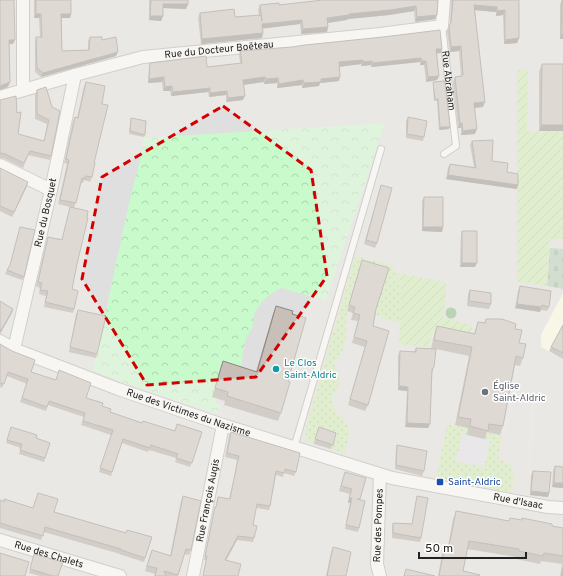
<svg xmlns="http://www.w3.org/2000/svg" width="563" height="576" viewBox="0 0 563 576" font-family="Overpass,sans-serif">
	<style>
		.residential { fill: #e0dfdf }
		.education { fill: #ffffe5 }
		.grass { fill: url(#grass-dots) }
		.cemetery { fill: url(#cemetery-stones) }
		.park { fill: url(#park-crowns) }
		.garden { fill: url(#garden-furrows) }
		.parking { fill: #e2e2e2 }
		.plaza { fill: #dddde8 }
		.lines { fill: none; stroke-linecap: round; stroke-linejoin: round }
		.service-casing { stroke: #a9a9a9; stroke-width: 8 }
		.minor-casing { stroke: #a9a9a9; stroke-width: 14 }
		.service { stroke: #fff; stroke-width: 6 }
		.minor { stroke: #fff; stroke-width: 12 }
		.tree { fill: #74b475 }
		.wall { fill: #aba49e }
		.shaded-wall { fill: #8b8681 }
		.building { fill: #c7bfb8; stroke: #8b8681 }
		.marked { fill: none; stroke: #d40000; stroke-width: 3; stroke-dasharray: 8 5; stroke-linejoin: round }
		.culture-dot { fill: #0f9aa8; stroke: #fff; stroke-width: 1.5 }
		.worship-dot { fill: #6b7280; stroke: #fff; stroke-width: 1.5 }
		.transit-dot { fill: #1a4fb4; stroke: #fff; stroke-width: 1.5 }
		.labels { text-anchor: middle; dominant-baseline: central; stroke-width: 3; stroke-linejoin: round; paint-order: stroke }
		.street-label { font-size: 10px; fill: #222; stroke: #fff }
		.culture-label { font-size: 10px; fill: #0d838f; stroke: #fff; text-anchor: start }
		.worship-label { font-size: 10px; fill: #5b616d; stroke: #fff; text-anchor: start }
		.transit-label { font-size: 10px; fill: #164399; stroke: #fff; text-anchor: start }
	</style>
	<defs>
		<pattern id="grass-dots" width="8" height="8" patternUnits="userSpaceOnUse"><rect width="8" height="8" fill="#cdebb0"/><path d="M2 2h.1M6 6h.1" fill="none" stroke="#b0c997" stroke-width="1.8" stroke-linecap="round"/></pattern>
		<pattern id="cemetery-stones" width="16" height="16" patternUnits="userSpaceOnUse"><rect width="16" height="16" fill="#aacbaf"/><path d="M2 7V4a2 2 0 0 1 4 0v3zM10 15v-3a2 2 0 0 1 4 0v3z" fill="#92ae96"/></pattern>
		<pattern id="park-crowns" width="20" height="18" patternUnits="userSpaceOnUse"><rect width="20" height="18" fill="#c8facc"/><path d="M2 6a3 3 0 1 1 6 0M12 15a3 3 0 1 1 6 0" fill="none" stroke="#acd6af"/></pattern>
		<pattern id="garden-furrows" width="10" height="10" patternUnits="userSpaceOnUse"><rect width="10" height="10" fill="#cdebb0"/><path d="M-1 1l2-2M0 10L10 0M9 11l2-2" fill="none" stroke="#b0c997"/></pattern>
	</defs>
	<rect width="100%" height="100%" fill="#f2efe9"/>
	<!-- residential -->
	<path class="residential" d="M 0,0 L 563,0 L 563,576 L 0,576 Z"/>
	<!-- education -->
	<path class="education" d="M 563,293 L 563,359 L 541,347 L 541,335 Z"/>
	<!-- grass -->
	<path class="grass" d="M 355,256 L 392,265 L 401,286 L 400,323 L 374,315 L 360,267 L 347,311 L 346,337 L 344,347 L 339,358 L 334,361 C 334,366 336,368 338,373 C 342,381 336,390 332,398 L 334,410 L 345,420 L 350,433 L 344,454 L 331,449 L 318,432 L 314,444 L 305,441 L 306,436 L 305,431 Z
		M 447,424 L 468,428 L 467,435 L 462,434 L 457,461 L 484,467 L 490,440 L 485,439 L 486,432 L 502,435 L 498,459 C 519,464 513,476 512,493 L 436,478 Z"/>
	<!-- cemetery -->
	<path class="cemetery" d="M 550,248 L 563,249 L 563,289 L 547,286 Z"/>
	<!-- park -->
	<path class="park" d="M 385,123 L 326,301 L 282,288 C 268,295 258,302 253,319 C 253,322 253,325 252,328 C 251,331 249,333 247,336 C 243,346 242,365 240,376 L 212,396 L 217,398 L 215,403 L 221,405 L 218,414 L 119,381 L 92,370 L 95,362 L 131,194 L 138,169 L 144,138 Z"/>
	<!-- garden -->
	<path class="garden" d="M 517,69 L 528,70 L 527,131 L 563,131 L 563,239 L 550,239 L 547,286 L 517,282 Z
		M 396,273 L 446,282 L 444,318 L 472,325 L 470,340 L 432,333 L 429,347 L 399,345 L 401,286 Z"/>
	<!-- parking -->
	<path class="parking" d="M 513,365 L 520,366 L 507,437 L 502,435 L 504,428 L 501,427 Z
		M 531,390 L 537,391 L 531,475 L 526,475 Z"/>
	<!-- plaza -->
	<path class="plaza" d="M 463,434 L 490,440 L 484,467 L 456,461 Z"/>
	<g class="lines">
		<!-- service casing -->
		<g class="service-casing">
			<g id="service">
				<path id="s1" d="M 442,26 L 456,146 L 444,154"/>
				<path d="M 294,448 L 381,149"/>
			</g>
		</g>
		<!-- minor casing -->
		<g class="minor-casing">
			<g id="minor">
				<path d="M 23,0 L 23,90"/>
				<path id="s2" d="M 0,97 L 75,75 L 143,57 L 380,34 L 442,26 L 444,0"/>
				<path d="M 0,165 L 51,190"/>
				<path id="s3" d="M 0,341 L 14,349 L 118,389 L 223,425 L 392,478 L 548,507 L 563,508"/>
				<path id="s4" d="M 14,349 L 51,190 L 75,75"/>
				<path id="s5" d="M 0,540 L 120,576"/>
				<path id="s6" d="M 193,576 L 223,425"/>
				<path id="s7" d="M 380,576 L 377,564 L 380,475"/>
			</g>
		</g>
		<!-- service -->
		<use href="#service" class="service"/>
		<!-- minor -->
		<use href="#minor" class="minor"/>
	</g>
	<!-- trees -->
	<circle class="tree" cx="451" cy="313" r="5.5"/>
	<!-- wall -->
	<path class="wall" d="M 34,0 L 71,0 L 71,14 L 70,18 L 62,18 L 62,51 L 88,50 L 88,41 L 90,37 L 102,40 L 116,56 L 41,77 L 35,72 L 35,42 L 36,37 L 40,37 L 39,18 L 34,18 Z
		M 149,0 L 188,0 L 188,4 L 186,9 L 163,8 L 163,16 L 161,21 L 149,20 Z
		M 438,0 L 435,19 L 415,22 L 414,11 L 389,15 L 348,19 L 347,20 L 328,23 L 328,27 L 327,32 L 301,34 L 300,24 L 263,28 L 262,38 L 201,44 L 198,18 L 200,13 L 235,17 L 259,15 L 258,10 L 260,5 Z
		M 451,0 L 519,0 L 519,38 L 517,43 L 504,44 L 503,15 L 496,16 L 496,12 L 475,10 L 483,107 L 475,108 L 475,134 L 461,135 L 461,128 L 458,128 L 453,82 L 455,77 L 461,76 L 459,51 L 450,52 L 447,31 L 450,25 Z
		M 562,0 L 563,0 L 563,39 L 560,39 L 560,4 Z
		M 442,49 L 441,53 L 436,53 L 439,76 L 437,80 L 426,82 L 424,65 L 420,65 L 420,62 L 371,67 L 371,65 L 361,66 L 361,64 L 339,67 L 339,81 L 320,83 L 319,86 L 302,88 L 302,85 L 277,88 L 277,83 L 264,84 L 264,82 L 244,85 L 243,100 L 226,102 L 226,95 L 209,97 L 208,92 L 171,96 L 170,91 L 163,91 L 162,82 L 148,83 L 149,67 L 150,63 L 207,67 L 240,63 L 239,55 L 240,51 Z
		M 542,64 L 563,64 L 539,131 L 539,71 Z
		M 86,82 L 102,104 L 92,177 L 90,182 L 84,180 L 83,183 L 81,183 L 74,208 L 58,204 L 67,164 L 64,163 L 73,121 L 75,117 L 77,118 L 84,86 Z
		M 433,82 L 449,129 L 439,130 L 437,101 L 434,101 L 433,84 Z
		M 46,87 L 51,156 L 50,160 L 28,155 L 23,168 L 3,158 L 0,158 L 0,100 L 18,134 L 44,141 L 47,124 L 35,119 L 35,95 L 37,90 Z
		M 408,117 L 424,137 L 423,141 L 406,138 L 406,121 Z
		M 131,118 L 145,135 L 144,137 L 129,134 Z
		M 472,141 L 492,161 L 507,172 L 518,185 L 517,189 L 446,179 L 448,168 L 450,164 L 474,167 L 470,145 Z
		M 0,168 L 27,186 L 12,217 L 0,211 Z
		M 381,185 L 377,243 L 375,248 L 364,244 Z
		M 424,197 L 443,227 L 442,232 L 422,231 L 422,201 Z
		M 70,207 L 77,264 L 72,289 L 74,309 L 73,313 L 44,307 L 46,296 L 39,294 L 40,288 L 36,286 L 47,241 L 48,237 L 62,239 Z
		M 20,227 L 24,277 L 22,280 L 5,274 L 7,270 L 10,266 Z
		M 462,231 L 475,267 L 460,267 L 461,235 Z
		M 362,260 L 376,309 L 373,326 L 368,405 L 365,411 L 348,405 L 365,347 L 352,343 L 358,321 L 351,320 L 353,313 L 347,311 Z
		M 520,286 L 549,307 L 547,311 L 541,310 L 540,312 L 515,308 L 518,291 Z
		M 470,290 L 491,304 L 489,309 L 467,306 L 468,294 Z
		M 276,306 L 292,314 L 288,381 L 281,413 L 278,421 L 224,405 L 225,401 L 212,397 L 223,361 L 256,372 L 273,314 Z
		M 78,310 L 97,354 L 96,358 L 69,352 L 76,314 Z
		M 486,319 L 515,329 L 523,358 L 520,366 L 515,365 L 503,426 L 500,435 L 487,432 L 485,439 L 467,435 L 468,428 L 455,425 L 469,356 L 436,349 L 433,372 L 432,372 L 430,424 L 428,428 L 405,427 L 407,391 L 398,390 L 398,355 L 400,351 L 414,352 L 416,348 L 434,349 L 431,349 L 434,335 L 437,326 L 474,334 L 478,322 L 484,323 Z
		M 563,325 L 563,359 L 549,351 L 551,347 Z
		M 0,344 L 31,372 L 86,398 L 102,406 L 110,412 L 142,423 L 175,431 L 202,432 L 190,467 L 175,462 L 176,458 L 149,450 L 148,452 L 122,443 L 111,476 L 99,472 L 111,435 L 81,425 L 84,417 L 48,405 L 46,411 L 20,402 L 27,384 L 7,376 L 2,388 L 0,387 Z
		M 11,427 L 36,438 L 50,443 L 44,462 L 19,454 L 21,448 L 6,443 Z
		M 319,427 L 336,433 L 331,449 L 314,444 Z
		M 231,432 L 296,472 L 294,476 L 284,473 L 283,477 L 276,475 L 270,506 L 269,510 L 256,508 L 253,525 L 254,538 L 253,542 L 237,540 L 226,560 L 238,576 L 203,576 L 206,560 L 204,560 L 214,511 L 215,507 L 216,507 L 218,497 L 229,499 L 235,473 L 237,460 L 225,457 L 229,436 Z
		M 397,445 L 424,471 L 422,476 L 395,469 L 396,449 Z
		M 555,466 L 563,467 L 563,488 L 552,487 L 553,471 Z
		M 533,471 L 549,493 L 548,497 L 530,495 L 531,475 Z
		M 345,472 L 360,499 L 359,528 L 358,532 L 345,529 L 350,503 L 348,503 L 350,494 L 339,491 Z
		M 183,496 L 191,550 L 189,555 L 184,554 L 178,576 L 154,576 L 155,574 L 145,571 L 150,555 L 152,550 L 170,556 L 181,501 Z
		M 417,496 L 421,538 L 420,542 L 392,538 L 392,527 L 393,523 L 412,524 L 416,500 Z
		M 4,499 L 33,508 L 54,512 L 126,533 L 152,537 L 144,562 L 119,554 L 120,554 L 44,532 L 41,540 L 0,528 L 0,500 L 3,502 Z
		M 456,511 L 509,521 L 510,518 L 563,528 L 563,576 L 560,576 L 562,564 L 541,561 L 540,564 L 516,559 L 516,557 L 467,549 L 463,571 L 479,576 L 438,576 L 442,554 L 445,545 L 448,546 L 453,519 Z
		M 333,547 L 346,576 L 326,576 L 331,552 Z
		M 33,558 L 58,576 L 40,576 L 29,573 Z"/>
	<!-- shaded-wall -->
	<path class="shaded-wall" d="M 163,4 L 188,4 L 186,9 L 162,8 Z
		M 474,5 L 497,7 L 496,12 L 473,10 Z
		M 416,6 L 414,11 L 389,15 L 348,19 L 347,20 L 326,23 L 327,18 L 349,14 Z
		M 505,10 L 503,15 L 496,16 L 497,11 Z
		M 36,14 L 41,14 L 39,18 L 34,18 Z
		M 61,14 L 71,14 L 70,18 L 60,18 Z
		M 437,15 L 435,19 L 415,22 L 417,17 Z
		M 150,16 L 163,16 L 161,21 L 149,20 Z
		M 302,20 L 300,24 L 260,29 L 262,24 Z
		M 328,27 L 327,32 L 301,34 L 303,29 Z
		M 263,33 L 262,38 L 201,44 L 202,39 Z
		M 561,34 L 563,34 L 563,39 L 560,39 Z
		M 519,38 L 517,43 L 504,44 L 505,40 Z
		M 9,40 L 15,40 L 13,44 L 8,44 Z
		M 461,46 L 459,51 L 450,52 L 451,47 Z
		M 436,49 L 442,49 L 441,53 L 434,54 Z
		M 118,52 L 116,56 L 41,77 L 43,73 Z
		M 421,58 L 420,62 L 371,67 L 373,63 Z
		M 363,60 L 361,64 L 337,67 L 339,62 Z
		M 372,61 L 371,65 L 361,66 L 363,62 Z
		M 422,61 L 426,61 L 424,65 L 420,65 Z
		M 439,76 L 437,80 L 426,82 L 428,77 Z
		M 164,77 L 162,82 L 148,83 L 149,79 Z
		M 265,77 L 264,82 L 242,85 L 243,80 Z
		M 340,77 L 339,81 L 320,83 L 319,86 L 302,88 L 304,83 L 321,79 Z
		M 278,78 L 277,83 L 264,84 L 266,79 Z
		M 303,80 L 302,85 L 277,88 L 279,84 Z
		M 10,82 L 8,87 L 0,90 L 0,86 Z
		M 172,86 L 170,91 L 163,91 L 165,87 Z
		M 210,88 L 208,92 L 171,96 L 173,92 Z
		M 227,91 L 226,95 L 209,97 L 210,93 Z
		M 245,96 L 243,100 L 226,102 L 228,98 Z
		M 485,102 L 483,107 L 473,108 L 474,103 Z
		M 462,123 L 461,128 L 458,128 L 460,124 Z
		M 541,125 L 563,125 L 563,131 L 539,131 Z
		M 440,127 L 450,127 L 449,129 L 439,130 Z
		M 477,129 L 475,134 L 461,135 L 463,131 Z
		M 448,175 L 518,185 L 517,189 L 446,179 Z
		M 28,182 L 27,186 L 12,217 L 14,212 Z
		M 423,227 L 443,227 L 442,232 L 422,231 Z
		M 462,263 L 477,263 L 475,267 L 460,267 Z
		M 517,304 L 541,307 L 540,312 L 515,308 Z
		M 13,309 L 12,313 L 0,334 L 0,330 Z
		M 399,386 L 408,387 L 407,391 L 398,390 Z
		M 407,423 L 430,424 L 428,428 L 405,427 Z
		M 554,483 L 563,483 L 563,488 L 552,487 Z
		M 531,491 L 549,493 L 548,497 L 530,495 Z
		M 349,498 L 352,498 L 350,503 L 348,503 Z
		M 238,536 L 237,540 L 224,564 L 225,560 Z"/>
	<!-- building -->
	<path class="building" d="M 0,0 L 14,0 L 15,40 L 9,40 L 10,82 L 0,86 Z
		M 36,0 L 71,0 L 71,14 L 61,14 L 62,51 L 89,50 L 90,37 L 102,37 L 102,40 L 116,37 L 118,52 L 43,73 L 37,68 L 36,37 L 42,37 L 41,14 L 36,14 Z
		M 151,0 L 188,0 L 188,4 L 163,4 L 163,16 L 150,16 Z
		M 323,0 L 438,0 L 437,15 L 417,17 L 416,6 L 390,10 L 349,14 L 349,15 L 327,18 L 328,27 L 303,29 L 302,20 L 262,24 L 263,33 L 202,39 L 200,13 L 234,9 L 235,17 L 261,15 L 262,21 L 260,5 L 279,3 L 279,5 Z
		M 453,0 L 519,0 L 519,38 L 505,40 L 505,10 L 497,11 L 497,7 L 474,5 L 485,102 L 474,103 L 477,129 L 463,131 L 462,123 L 460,124 L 455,77 L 462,76 L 462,75 L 463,75 L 461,46 L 451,47 L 449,26 L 451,22 Z
		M 562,0 L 563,0 L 563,34 L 561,34 Z
		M 440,30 L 442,49 L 436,49 L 439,76 L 428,77 L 426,61 L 422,61 L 421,58 L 373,63 L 372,61 L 363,62 L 363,60 L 339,62 L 340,77 L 321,79 L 321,82 L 304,83 L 303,80 L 279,84 L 278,78 L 266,79 L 265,77 L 243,80 L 245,96 L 228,98 L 227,91 L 210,93 L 210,88 L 173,92 L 172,86 L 165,87 L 164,77 L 149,79 L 150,63 L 206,56 L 207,67 L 242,63 L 240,51 L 292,47 L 305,45 L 383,37 Z
		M 542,64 L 563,64 L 563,125 L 541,125 Z
		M 445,81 L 450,127 L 440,127 L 438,99 L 435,99 L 433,82 Z
		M 86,82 L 105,86 L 102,104 L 108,105 L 94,163 L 95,163 L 92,177 L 85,176 L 85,179 L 82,178 L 76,203 L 60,200 L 69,160 L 66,159 L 75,117 L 78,118 Z
		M 46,87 L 52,107 L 60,111 L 51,156 L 30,151 L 24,163 L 5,154 L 1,153 L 0,154 L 0,100 L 16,96 L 17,113 L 21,112 L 18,134 L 44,141 L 49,120 L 37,114 L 37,90 Z
		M 408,117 L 427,121 L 424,137 L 407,134 Z
		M 131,118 L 146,121 L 145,135 L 130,131 Z
		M 493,140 L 492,161 L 508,163 L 507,172 L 518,174 L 518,185 L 448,175 L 450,164 L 476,168 L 472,141 Z
		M 0,168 L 28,182 L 14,212 L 0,206 Z
		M 381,185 L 392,188 L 377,243 L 366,240 Z
		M 424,197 L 443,197 L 443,227 L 423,227 Z
		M 70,207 L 88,211 L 87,218 L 88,218 L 77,264 L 72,289 L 78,291 L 74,309 L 45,302 L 48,291 L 40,290 L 42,283 L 38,282 L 48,237 L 62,240 Z
		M 20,227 L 35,230 L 24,277 L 7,270 L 10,265 Z
		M 462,231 L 477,231 L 477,263 L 462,263 Z
		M 362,260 L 389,268 L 376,309 L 373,326 L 389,331 L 368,405 L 350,399 L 367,341 L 354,337 L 360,315 L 353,313 L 355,307 L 349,305 Z
		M 520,286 L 551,291 L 549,307 L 542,305 L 541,307 L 517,304 Z
		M 470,290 L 491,293 L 491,304 L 469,301 Z
		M 0,301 L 13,309 L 2,329 L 0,330 Z
		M 276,306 L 293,311 L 292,314 L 306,318 L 288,381 L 290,382 L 281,413 L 227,396 L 228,392 L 215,388 L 223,361 L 257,372 Z
		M 78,310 L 106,316 L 97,354 L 70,347 Z
		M 486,319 L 502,319 L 516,324 L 515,329 L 522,330 L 519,343 L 526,344 L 523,358 L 516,356 L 503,426 L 489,424 L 488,431 L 470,426 L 471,419 L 458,417 L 472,347 L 434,340 L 437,326 L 475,334 L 478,322 L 485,323 Z
		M 563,325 L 563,353 L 551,347 Z
		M 0,344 L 12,351 L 35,360 L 31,372 L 56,380 L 59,370 L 91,383 L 86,398 L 103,403 L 102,406 L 111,409 L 110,412 L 142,423 L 143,421 L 175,431 L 177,424 L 202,432 L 192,463 L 176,458 L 178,454 L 151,445 L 150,448 L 123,439 L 112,472 L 100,468 L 113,430 L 83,421 L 85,413 L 49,401 L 47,407 L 22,398 L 28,379 L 8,372 L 4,384 L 0,383 Z
		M 416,348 L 436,349 L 434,367 L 432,369 L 430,424 L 407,423 L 408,387 L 399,386 L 400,351 L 416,352 Z
		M 11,427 L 37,435 L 36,438 L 50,443 L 45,458 L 20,450 L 22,444 L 7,440 Z
		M 319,427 L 336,433 L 333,445 L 315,439 Z
		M 231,432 L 300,453 L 296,472 L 285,469 L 284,473 L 276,471 L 270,506 L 257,504 L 253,525 L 257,526 L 254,538 L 238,536 L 225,560 L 241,564 L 238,576 L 203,576 L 207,556 L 205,556 L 215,507 L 216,507 L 218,497 L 230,499 L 236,469 L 239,456 L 227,453 Z
		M 397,445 L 427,451 L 424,471 L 396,465 Z
		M 555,466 L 563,467 L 563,483 L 554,483 Z
		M 533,471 L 551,472 L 549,493 L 531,491 Z
		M 345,472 L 366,478 L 360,499 L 357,499 L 365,501 L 359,528 L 346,525 L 352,498 L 349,498 L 352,489 L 341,486 Z
		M 38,493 L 58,499 L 54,512 L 126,533 L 127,530 L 152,537 L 145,558 L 121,550 L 121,549 L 45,527 L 43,536 L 0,523 L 0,500 L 4,502 L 4,499 L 33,508 Z
		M 183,496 L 201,501 L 191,550 L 186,549 L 178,575 L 164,571 L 166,576 L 155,576 L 157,568 L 147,566 L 152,550 L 171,556 Z
		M 417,496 L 428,498 L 421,538 L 393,533 L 393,523 L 412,524 Z
		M 456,511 L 509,521 L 510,518 L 522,520 L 522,518 L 552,524 L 552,526 L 563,528 L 563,556 L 544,553 L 543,556 L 519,551 L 519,549 L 469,541 L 463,571 L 480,575 L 479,576 L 439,576 L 445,545 L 449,546 Z
		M 333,547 L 351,552 L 346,576 L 327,576 Z
		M 0,553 L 29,562 L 25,576 L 0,576 Z
		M 34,554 L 63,562 L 58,576 L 53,576 L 30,569 Z
		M 563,568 L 563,576 L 562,576 Z
		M 406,569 L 435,576 L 404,576 Z"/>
	<!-- marked area -->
	<path d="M0 0H563V576H0ZM 223,106 L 311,170 L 327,276 L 256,377 L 147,385 L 82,279 L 102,177 Z" fill="#f2efe9" fill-opacity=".55" fill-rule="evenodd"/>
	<path class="marked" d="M 223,106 L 311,170 L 327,276 L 256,377 L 147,385 L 82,279 L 102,177 Z"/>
	<!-- markers -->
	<circle class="culture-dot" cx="276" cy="369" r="4"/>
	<circle class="worship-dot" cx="485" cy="392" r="4"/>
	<rect class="transit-dot" x="436" y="478" width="8" height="8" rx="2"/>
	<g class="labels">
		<!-- street labels -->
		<g class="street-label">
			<text stroke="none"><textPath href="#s2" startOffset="225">Rue du Docteur Boëteau</textPath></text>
			<text stroke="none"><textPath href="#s1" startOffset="55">Rue Abraham</textPath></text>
			<text stroke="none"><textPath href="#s4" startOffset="140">Rue du Bosquet</textPath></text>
			<text stroke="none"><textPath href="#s3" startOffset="202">Rue des Victimes du Nazisme</textPath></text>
			<text stroke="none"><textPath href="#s6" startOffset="77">Rue François Augis</textPath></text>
			<text stroke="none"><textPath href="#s3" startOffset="544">Rue d'Isaac</textPath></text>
			<text stroke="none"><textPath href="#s7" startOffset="51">Rue des Pompes</textPath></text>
			<text stroke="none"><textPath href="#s5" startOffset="51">Rue des Chalets</textPath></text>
		</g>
		<!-- culture labels -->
		<g class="culture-label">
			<text x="284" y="363">Le Clos<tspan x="284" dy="12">Saint-Aldric</tspan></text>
		</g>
		<!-- worship labels -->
		<g class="worship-label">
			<text x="493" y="386">Église<tspan x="493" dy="12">Saint-Aldric</tspan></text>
		</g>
		<!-- transit labels -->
		<g class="transit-label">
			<text x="448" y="482">Saint-Aldric</text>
		</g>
	</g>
	<!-- scale -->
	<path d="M419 552v6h107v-6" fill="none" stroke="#222222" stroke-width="2"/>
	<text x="425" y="552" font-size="12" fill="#222222" stroke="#ffffff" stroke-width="3" paint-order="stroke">50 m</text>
</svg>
